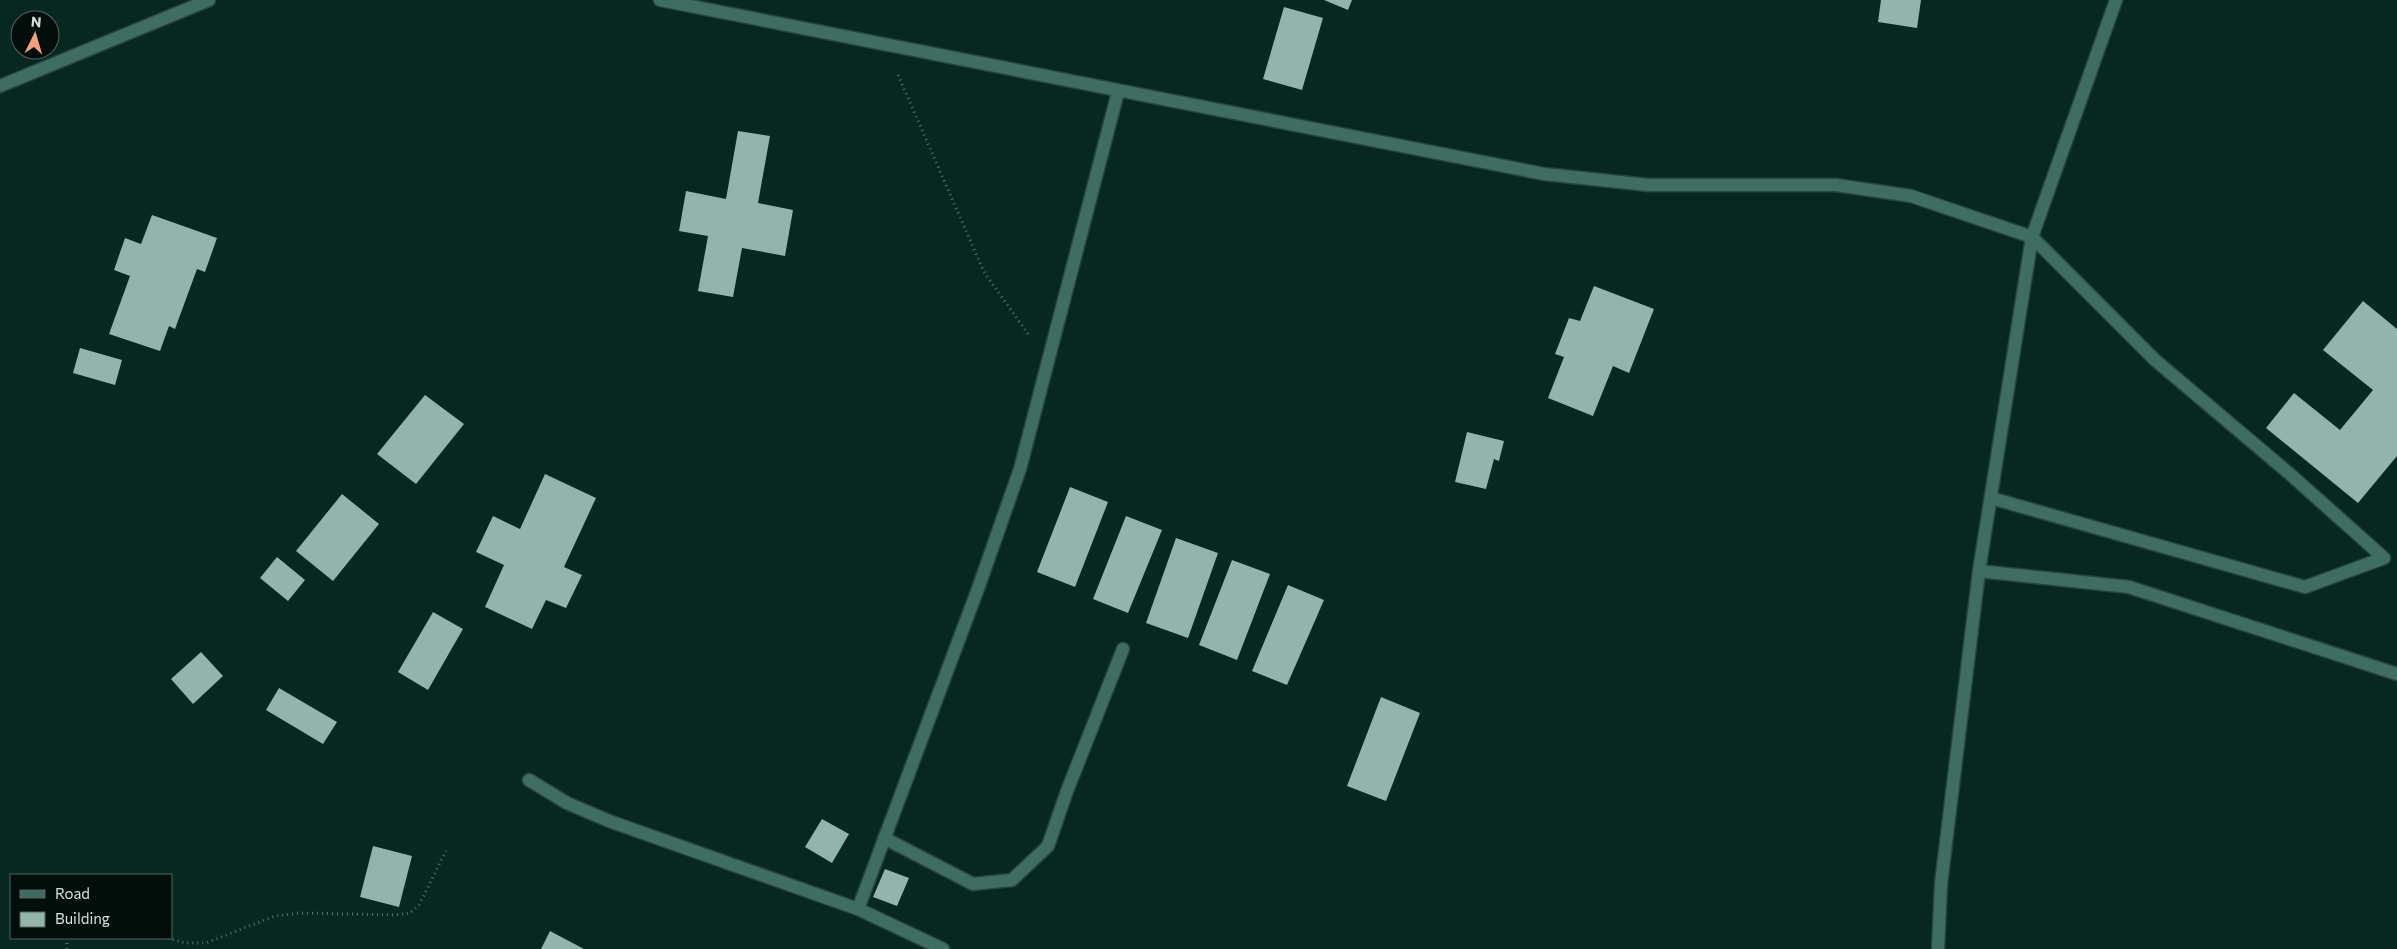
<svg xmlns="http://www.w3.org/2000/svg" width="2397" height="949" viewBox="0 0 2397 949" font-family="Commissioner,sans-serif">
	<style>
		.building { fill: #92b4aa }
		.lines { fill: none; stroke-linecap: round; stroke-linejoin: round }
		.lane-casing { stroke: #27453f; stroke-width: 15 }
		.street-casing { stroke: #27453f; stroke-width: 15 }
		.path { stroke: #57716c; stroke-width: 3; stroke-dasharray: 1 4; stroke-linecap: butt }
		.lane { stroke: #3f6d62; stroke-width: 12 }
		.street { stroke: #3f6d62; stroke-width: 12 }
	</style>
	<rect width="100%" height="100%" fill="#072721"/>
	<!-- building -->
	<path class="building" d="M 1324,0 L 1352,0 L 1348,10 Z
		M 1881,0 L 1921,0 L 1917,28 L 1878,22 Z
		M 1284,7 L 1323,18 L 1302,90 L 1263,79 Z
		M 738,131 L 770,136 L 758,203 L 793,210 L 785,256 L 742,248 L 733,297 L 698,291 L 708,236 L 679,231 L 686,191 L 726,199 Z
		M 152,215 L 217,238 L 205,272 L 197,269 L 175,329 L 169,326 L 160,351 L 109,334 L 130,276 L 114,270 L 125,238 L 141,244 Z
		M 1594,286 L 1654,309 L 1629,373 L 1613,366 L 1593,416 L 1548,398 L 1564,357 L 1555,354 L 1569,318 L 1580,321 Z
		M 2363,301 L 2397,329 L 2397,456 L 2358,503 L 2266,428 L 2294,393 L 2340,430 L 2373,390 L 2323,350 Z
		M 80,348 L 122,360 L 115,385 L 73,373 Z
		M 425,395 L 464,424 L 416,484 L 377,454 Z
		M 1467,432 L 1504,441 L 1499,461 L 1494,459 L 1486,489 L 1455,482 Z
		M 545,474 L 596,498 L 564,567 L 582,575 L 566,608 L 546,600 L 532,629 L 485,607 L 504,565 L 476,552 L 493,516 L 520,529 Z
		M 1070,487 L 1108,502 L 1075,587 L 1037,572 Z
		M 342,494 L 379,524 L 333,581 L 296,551 Z
		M 1126,516 L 1162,530 L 1128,613 L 1093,599 Z
		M 1176,538 L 1218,553 L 1188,638 L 1146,623 Z
		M 277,557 L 305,580 L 288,601 L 260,578 Z
		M 1232,560 L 1270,574 L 1237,660 L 1199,645 Z
		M 1288,585 L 1324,600 L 1287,685 L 1252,671 Z
		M 433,612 L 463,629 L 428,690 L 398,672 Z
		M 201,652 L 223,676 L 193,704 L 171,679 Z
		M 279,688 L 337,722 L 323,744 L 266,710 Z
		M 1381,697 L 1420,713 L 1386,801 L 1347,786 Z
		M 822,819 L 849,834 L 832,863 L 805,847 Z
		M 373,846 L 412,856 L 399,907 L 360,897 Z
		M 885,869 L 909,878 L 897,906 L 873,897 Z
		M 550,931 L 584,949 L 541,949 Z"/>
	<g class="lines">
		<!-- lane casing -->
		<g class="lane-casing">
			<path id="lane" d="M 1991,498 L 2305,587 L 2384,558 L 2291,475 L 2155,360 L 2032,237
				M 1979,571 L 2129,587 L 2397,674
				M 529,780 L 567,803 L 609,821 L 858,909
				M 884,838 L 973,884 L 1012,880 L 1048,846 L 1067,791 L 1123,649"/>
		</g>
		<!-- street casing -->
		<g class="street-casing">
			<path id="street" d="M 660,0 L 1544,174 L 1648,185 L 1836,185 L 1911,196 L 2032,237
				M 0,86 L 209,0
				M 943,949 L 858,909 L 979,586 L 1020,469 L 1118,92
				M 1938,949 L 1941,884 L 1979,571 L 2032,237 L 2116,0"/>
		</g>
		<!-- path -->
		<path class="path" d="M 898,75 L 984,272 L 1028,334
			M 168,938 L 185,943 L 206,943 L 275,916 L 301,913 L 394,915 L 410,913 L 419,905 L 446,851
			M 67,949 L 67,938"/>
		<!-- lane -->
		<use href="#lane" class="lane"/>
		<!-- street -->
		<use href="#street" class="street"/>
	</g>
	<!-- legend -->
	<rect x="10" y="874" width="162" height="65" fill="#030e0b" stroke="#55635f"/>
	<rect x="20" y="890" width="25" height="8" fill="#3f6d62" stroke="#55635f"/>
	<text x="55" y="899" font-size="15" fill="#d1e2dd">Road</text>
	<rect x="20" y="912" width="25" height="15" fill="#92b4aa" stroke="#55635f"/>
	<text x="55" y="924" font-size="15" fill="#d1e2dd">Building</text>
	<!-- north arrow -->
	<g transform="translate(35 35) rotate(5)"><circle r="24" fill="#030e0b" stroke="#55635f"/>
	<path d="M0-4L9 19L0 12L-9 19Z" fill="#f2a080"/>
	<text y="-8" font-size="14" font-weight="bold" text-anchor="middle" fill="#d1e2dd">N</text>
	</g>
</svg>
